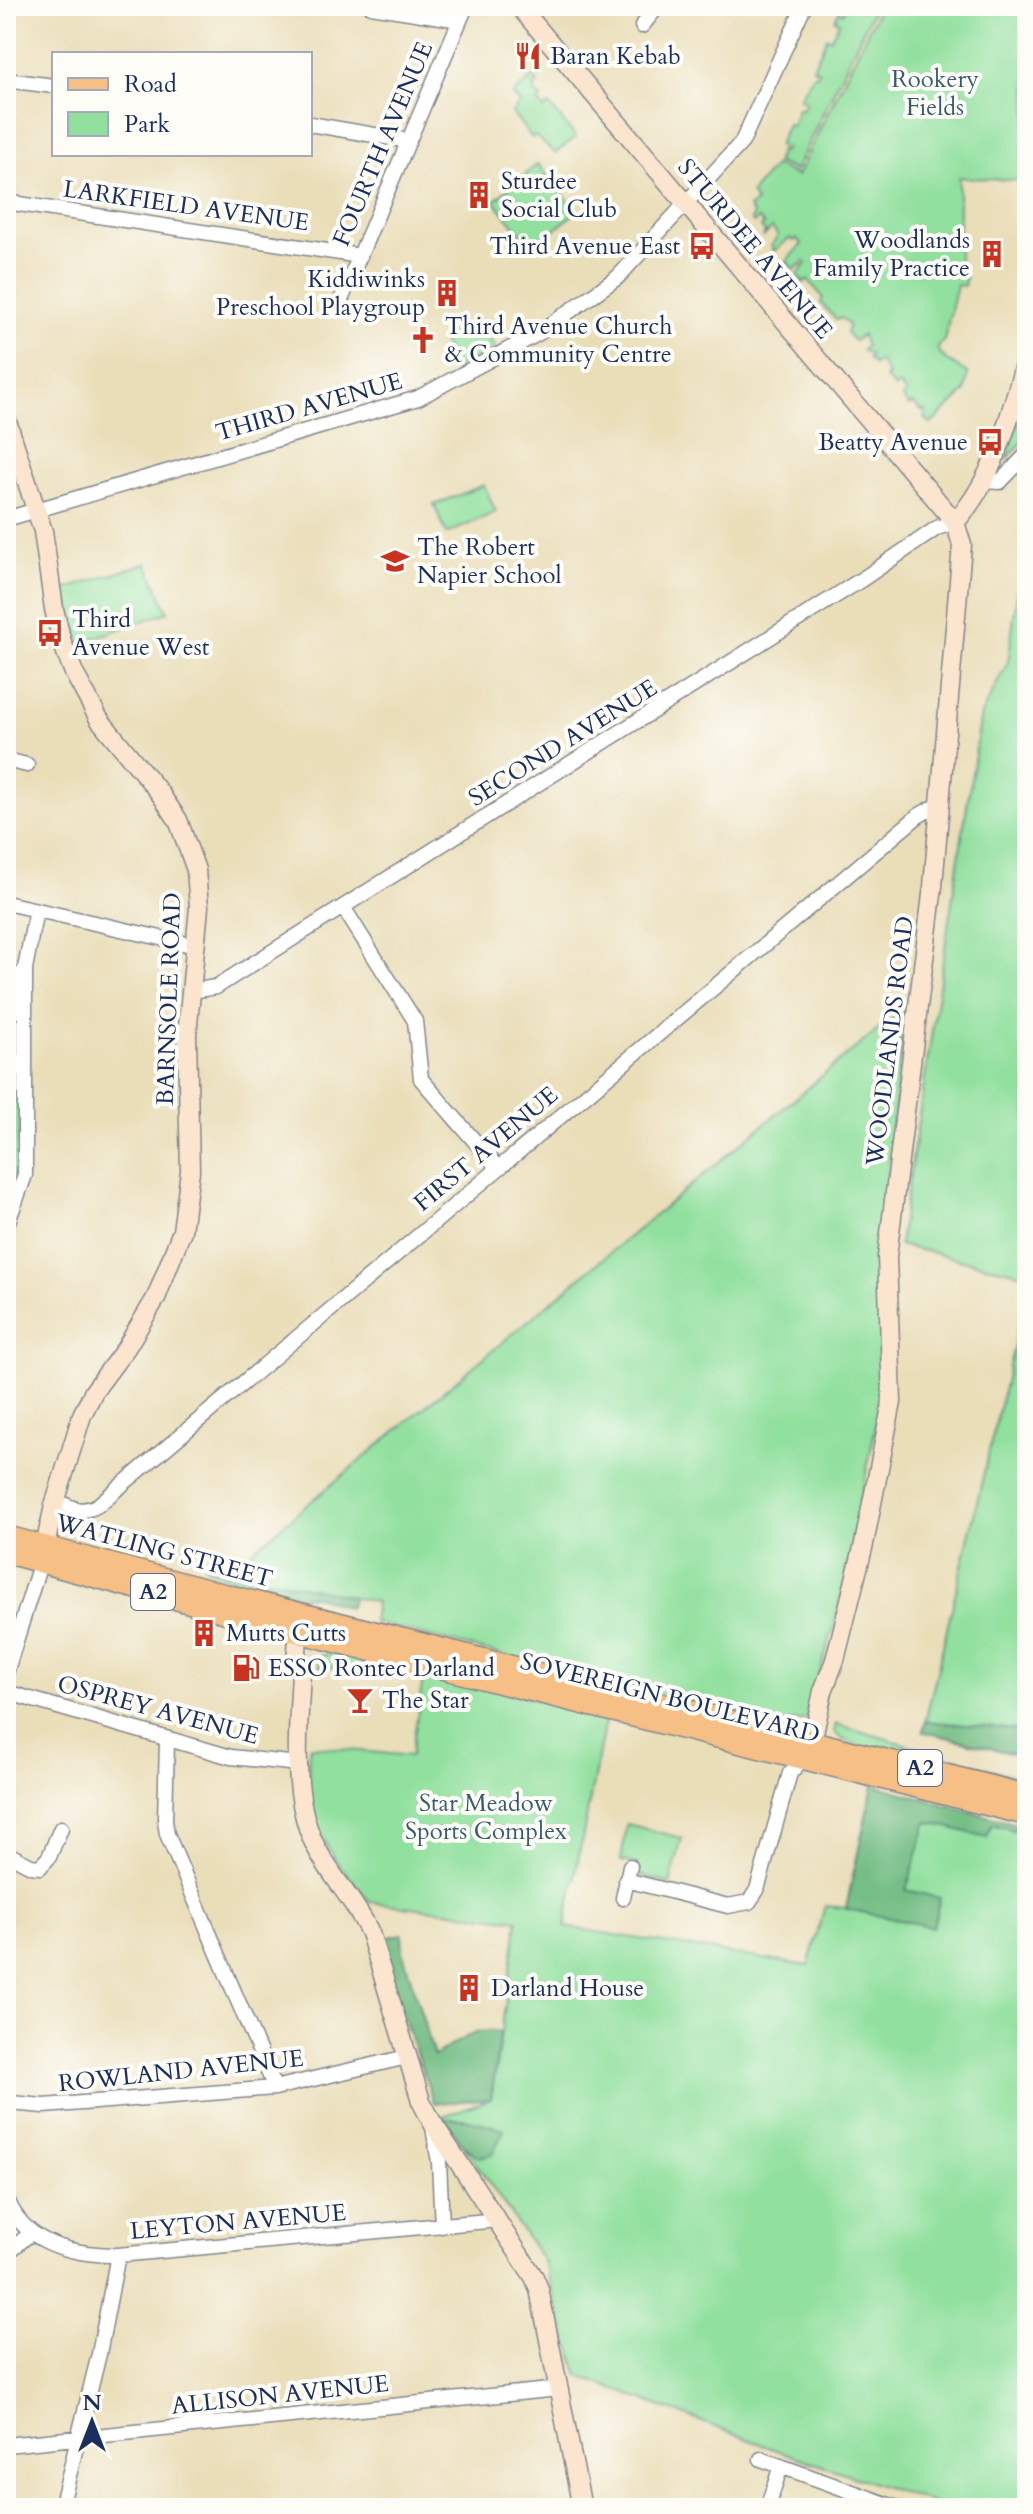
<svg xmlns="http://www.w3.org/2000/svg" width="1033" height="2514" viewBox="0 0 1033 2514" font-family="Cardo,serif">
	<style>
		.green { fill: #91e09e; stroke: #56887e; stroke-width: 2 }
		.forest { fill: #74be85; stroke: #487672; stroke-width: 2 }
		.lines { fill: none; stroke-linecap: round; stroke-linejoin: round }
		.street-casing { stroke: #82868c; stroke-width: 17 }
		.secondary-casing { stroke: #82868c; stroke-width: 21 }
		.primary-casing { stroke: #82868c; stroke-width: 25 }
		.street { stroke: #fff; stroke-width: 14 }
		.secondary { stroke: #fbe5cf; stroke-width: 18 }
		.primary { stroke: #f5bf86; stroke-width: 22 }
		.labels { text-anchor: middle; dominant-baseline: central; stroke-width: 8; stroke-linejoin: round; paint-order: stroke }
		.shield { fill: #fdfcf7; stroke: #5f6c8c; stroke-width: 2 }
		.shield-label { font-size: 22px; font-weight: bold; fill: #1b2f5e }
		.poi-label { font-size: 24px; fill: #1b2f5e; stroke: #fdfcf7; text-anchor: start }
		.park-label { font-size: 24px; fill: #385b6e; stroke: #fdfcf7 }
		.street-label { font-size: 24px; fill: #1b2f5e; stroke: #fdfcf7 }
	</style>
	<rect width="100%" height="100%" fill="#fdfcf7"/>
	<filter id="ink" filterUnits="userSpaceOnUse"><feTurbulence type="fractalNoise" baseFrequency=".0125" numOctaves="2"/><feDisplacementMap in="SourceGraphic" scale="16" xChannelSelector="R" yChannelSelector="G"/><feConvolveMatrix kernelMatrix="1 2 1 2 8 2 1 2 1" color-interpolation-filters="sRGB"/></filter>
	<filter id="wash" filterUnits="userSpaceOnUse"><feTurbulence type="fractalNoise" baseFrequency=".006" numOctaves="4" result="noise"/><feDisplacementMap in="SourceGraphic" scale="32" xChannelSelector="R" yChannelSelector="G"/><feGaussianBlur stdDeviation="1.8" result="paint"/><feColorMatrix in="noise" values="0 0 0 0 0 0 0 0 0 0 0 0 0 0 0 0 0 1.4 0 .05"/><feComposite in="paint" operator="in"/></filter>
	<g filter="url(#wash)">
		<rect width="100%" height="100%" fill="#eadeb9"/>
		<!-- green -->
		<path class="green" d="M 846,6 L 875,6 L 795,171 L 776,162 L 780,150 L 784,152 L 786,149 L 778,145 L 787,124 L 792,126 L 798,108 L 802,110 L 806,102 L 799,98 L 814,74 L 817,75 L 819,71 L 813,68 L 827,37 L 831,39 L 839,22 L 835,20 L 839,11 L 843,13 Z
			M 880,6 L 1027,6 L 1027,181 L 959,177 L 959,274 L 966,277 L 964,286 L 957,285 L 944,340 L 937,349 L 946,360 L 968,373 L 965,392 L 931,424 L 924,417 L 926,411 L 921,411 L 913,403 L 909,406 L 902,397 L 906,393 L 899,385 L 895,388 L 885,378 L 888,375 L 879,361 L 874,365 L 868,358 L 870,355 L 862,350 L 866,346 L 862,335 L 854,341 L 846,332 L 849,326 L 842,318 L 836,320 L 821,303 L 823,297 L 808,280 L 804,283 L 797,275 L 806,264 L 804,261 L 794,270 L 786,261 L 802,244 L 797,239 L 793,241 L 790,238 L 774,251 L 771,246 L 778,236 L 772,228 L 763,237 L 765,232 L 761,227 L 764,225 L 759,219 L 754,223 L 751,220 L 754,215 L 749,208 L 756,202 L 751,193 L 775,165 L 797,176 Z
			M 533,77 L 538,83 L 534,86 L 536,89 L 534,92 L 542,98 L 538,102 L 544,109 L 549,105 L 576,137 L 555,153 L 535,136 L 532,138 L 512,113 L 520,103 L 513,95 Z
			M 538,164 L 577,211 L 533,248 L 494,201 Z
			M 477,320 L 496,350 L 457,368 L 442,342 L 446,340 L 443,329 L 446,327 L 450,335 Z
			M 1027,392 L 1027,437 L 1006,460 Z
			M 484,485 L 496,512 L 447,534 L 434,505 Z
			M 147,563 L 168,612 L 80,643 L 64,590 Z
			M 1027,566 L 1027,1275 L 899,1245 L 981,715 L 1008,662 L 1019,579 Z
			M 905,1007 L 879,1264 L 884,1386 L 836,1621 L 808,1709 L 808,1719 L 774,1725 L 373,1622 L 376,1602 L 229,1570 Z
			M 11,1038 L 21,1039 L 19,1164 L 15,1175 L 10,1178 L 6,1207 L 6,1058 Z
			M 1027,1290 L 1027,1757 L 923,1731 Z
			M 333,1652 C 357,1658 382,1660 404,1669 L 319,1667 L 319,1657 Z
			M 424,1672 L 606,1716 L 565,1927 L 808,1966 L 825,1906 L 846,1908 L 869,1802 L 987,1837 L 991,1824 L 1027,1834 L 1027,2508 L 947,2508 L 782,2452 L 579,2376 L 543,2261 L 443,2116 L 491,2099 L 518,1920 L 370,1902 C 356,1884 338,1866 327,1846 C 311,1816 305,1779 310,1746 L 411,1756 Z
			M 836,1724 L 1027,1780 L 1027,1788 C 1017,1786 1006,1784 997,1781 C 979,1774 964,1765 945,1761 C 921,1757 846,1752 834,1731 Z
			M 627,1824 L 682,1838 L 670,1884 L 639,1875 L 637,1864 L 621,1861 Z"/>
		<!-- forest -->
		<path class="forest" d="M 204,1565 L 353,1597 L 349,1608 C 338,1605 323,1596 314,1596 C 307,1595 301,1598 294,1597 C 267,1593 225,1582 204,1565 Z
			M 926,1721 L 1027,1731 L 1027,1757 L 923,1731 Z
			M 873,1785 L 1027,1827 L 1027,1834 L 992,1824 L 987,1837 L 927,1822 L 906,1890 L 940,1898 L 933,1927 L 846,1909 Z
			M 402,1934 L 403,1953 L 434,2056 C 456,2044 474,2026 500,2032 L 491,2099 L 434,2103 L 390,1980 L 380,1939 Z
			M 445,2119 L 465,2119 L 504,2129 L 493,2154 L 479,2157 L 463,2145 Z"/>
	</g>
	<g filter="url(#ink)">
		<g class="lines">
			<!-- street casing -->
			<g class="street-casing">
				<path id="street" d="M 371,6 L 460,20
					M 642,26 L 658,6
					M 6,80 L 54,86
					M 310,124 L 409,141
					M 6,202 L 360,256
					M 341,300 L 466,6
					M 985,481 L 1000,482 L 1027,454
					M 6,519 L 418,398 L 539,333 L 618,277 L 742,142 L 804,6
					M 6,760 L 27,765
					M 6,903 L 196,946
					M 343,907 L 415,1021 L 421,1079 L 498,1168
					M 191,991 L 216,987 L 864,578 L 937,528 L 955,522
					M 6,1028 L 23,972
					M 6,1227 L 25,1175 L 25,969 L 36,910
					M 58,1501 C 72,1509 83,1514 98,1505 L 918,816 L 930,809 L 941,806
					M 6,1673 L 41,1561
					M 6,1692 L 231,1757 L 300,1764
					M 167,1740 L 165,1821 L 167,1834 L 275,2088
					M 6,1853 L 31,1866 L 40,1867 L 49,1857 L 61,1828
					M 626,1880 L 728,1906 L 749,1902 L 757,1890 L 790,1773 L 803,1759
					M 623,1898 L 630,1866
					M 6,2106 L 10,2103 L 44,2106 L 275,2088 L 407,2057
					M 433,2127 L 439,2162 L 442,2226
					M 6,2196 C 22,2244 73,2255 118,2255 L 498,2220
					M 6,2254 L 31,2233
					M 6,2445 L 559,2389
					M 761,2459 L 897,2508
					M 61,2508 L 99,2354 L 118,2255
					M 767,2508 L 781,2466"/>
			</g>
			<!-- secondary casing -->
			<g class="secondary-casing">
				<path id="secondary" d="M 519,6 L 955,522 L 962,545 L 933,886 L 887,1257 L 892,1402 L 864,1544 L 835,1660 L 823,1691 L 812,1742 L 806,1753
					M 6,418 L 43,531 L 54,609 L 62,642 L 74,673 L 99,719 L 159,792 L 178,820 L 196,870 L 199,907 L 187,1035 L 190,1171 L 182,1231 L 156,1298 L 126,1348 L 94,1391 L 82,1415 L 54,1506 L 42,1559
					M 955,522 C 995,480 1012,410 1027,354
					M 305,1621 C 298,1636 293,1654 301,1670 C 299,1725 290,1792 314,1843 C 329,1875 355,1900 370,1933 L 421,2101 L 432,2122 L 534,2277 L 539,2289 L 582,2508"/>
			</g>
			<!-- primary casing -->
			<g class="primary-casing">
				<path id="primary" d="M 6,1537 L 216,1593 L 1027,1796
					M 6,1552 L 300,1632 L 1027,1814"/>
			</g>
			<!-- street -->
			<use href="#street" class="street"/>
			<!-- secondary -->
			<use href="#secondary" class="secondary"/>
			<!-- primary -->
			<use href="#primary" class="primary"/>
		</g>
	</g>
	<!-- icons -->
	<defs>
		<g id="restaurant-bare" transform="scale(2.16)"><path d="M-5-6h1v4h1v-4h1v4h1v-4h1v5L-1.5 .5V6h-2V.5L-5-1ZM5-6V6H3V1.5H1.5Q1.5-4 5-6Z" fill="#c8321e" stroke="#fdfcf7" stroke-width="2.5" paint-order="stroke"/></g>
		<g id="building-bare" transform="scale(2.16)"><path d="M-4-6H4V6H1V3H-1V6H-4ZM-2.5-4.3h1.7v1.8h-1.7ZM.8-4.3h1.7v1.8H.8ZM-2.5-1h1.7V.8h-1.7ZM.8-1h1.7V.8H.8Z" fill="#c8321e" stroke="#fdfcf7" stroke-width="2.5" paint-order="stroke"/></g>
		<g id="bus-bare" transform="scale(2.16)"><path d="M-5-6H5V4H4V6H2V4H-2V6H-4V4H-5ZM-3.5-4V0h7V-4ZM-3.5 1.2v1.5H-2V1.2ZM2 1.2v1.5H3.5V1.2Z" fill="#c8321e" stroke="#fdfcf7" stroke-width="2.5" paint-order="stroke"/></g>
		<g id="church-bare" transform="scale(2.16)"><path d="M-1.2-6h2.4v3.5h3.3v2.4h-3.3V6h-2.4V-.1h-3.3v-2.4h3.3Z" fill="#c8321e" stroke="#fdfcf7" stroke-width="2.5" paint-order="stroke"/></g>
		<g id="school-bare" transform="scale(2.16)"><path d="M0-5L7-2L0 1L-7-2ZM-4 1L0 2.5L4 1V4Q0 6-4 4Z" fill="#c8321e" stroke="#fdfcf7" stroke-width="2.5" paint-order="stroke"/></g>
		<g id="fuel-bare" transform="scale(2.16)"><path d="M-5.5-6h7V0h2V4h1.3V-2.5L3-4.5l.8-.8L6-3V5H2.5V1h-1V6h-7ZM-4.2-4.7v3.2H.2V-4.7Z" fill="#c8321e" stroke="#fdfcf7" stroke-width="2.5" paint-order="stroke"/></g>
		<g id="bar-bare" transform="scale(2.16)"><path d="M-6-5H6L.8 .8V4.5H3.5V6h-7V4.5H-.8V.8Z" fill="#c8321e" stroke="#fdfcf7" stroke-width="2.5" paint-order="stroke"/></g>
	</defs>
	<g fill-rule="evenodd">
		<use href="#restaurant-bare" x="528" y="56"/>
		<use href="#building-bare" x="479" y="195"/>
		<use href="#bus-bare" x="702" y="246"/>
		<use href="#building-bare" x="992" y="254"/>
		<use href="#building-bare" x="447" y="293"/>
		<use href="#church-bare" x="423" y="340"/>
		<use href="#bus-bare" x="990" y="442"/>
		<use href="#school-bare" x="395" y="561"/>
		<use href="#bus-bare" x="50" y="633"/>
		<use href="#building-bare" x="204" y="1633"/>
		<use href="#fuel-bare" x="246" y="1668"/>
		<use href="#bar-bare" x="360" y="1700"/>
		<use href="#building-bare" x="469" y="1988"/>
	</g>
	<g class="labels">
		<!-- shield labels -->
		<g class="shield">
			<rect x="131" y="1574" width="44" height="36" rx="6"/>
			<rect x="898" y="1750" width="44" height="36" rx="6"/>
		</g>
		<g class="shield-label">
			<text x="153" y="1592">A2</text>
			<text x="920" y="1768">A2</text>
		</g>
		<!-- poi labels -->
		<g class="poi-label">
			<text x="550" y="56">Baran Kebab</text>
			<text x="501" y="181">Sturdee<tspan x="501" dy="28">Social Club</tspan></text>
			<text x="970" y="240" text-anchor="end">Woodlands<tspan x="970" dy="28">Family Practice</tspan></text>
			<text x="680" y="246" text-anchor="end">Third Avenue East</text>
			<text x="425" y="279" text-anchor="end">Kiddiwinks<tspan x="425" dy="28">Preschool Playgroup</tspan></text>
			<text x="445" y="326">Third Avenue Church<tspan x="445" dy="28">&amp; Community Centre</tspan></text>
			<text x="968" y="442" text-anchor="end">Beatty Avenue</text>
			<text x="417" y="547">The Robert<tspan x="417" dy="28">Napier School</tspan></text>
			<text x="72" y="619">Third<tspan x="72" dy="28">Avenue West</tspan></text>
			<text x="226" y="1633">Mutts Cutts</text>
			<text x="268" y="1668">ESSO Rontec Darland</text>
			<text x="382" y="1700">The Star</text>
			<text x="491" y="1988">Darland House</text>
		</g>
		<!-- park labels -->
		<g class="park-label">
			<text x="935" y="79">Rookery<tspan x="935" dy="28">Fields</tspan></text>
			<text x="486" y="1803">Star Meadow<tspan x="486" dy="28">Sports Complex</tspan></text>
		</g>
		<!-- street labels -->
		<g class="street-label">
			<text transform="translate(383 144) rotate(-67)">FOURTH AVENUE</text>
			<text transform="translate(186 206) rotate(8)">LARKFIELD AVENUE</text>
			<text transform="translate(755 249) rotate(50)">STURDEE AVENUE</text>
			<text transform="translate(309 407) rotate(-16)">THIRD AVENUE</text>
			<text transform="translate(563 743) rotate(-32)">SECOND AVENUE</text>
			<text transform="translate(169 999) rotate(-88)">BARNSOLE ROAD</text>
			<text transform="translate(890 1041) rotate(-83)">WOODLANDS ROAD</text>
			<text transform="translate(486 1149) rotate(-40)">FIRST AVENUE</text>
			<text transform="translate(164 1551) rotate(15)">WATLING STREET</text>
			<text transform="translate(670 1698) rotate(14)">SOVEREIGN BOULEVARD</text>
			<text transform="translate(158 1710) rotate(15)">OSPREY AVENUE</text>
			<text transform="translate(181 2071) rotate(-6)">ROWLAND AVENUE</text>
			<text transform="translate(238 2222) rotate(-5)">LEYTON AVENUE</text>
			<text transform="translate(280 2395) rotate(-6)">ALLISON AVENUE</text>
		</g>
	</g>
	<!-- margin -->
	<rect width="1033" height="2514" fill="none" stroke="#fdfcf7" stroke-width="32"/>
	<!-- legend -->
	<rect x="52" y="52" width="260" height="104" fill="#fdfcf7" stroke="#a3aaba" stroke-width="2"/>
	<rect x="68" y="78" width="40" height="12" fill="#f5bf86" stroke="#a3aaba" stroke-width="2"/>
	<text x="124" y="92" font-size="24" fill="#1b2f5e">Road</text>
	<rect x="68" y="112" width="40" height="24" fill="#91e09e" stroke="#a3aaba" stroke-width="2"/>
	<text x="124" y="132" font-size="24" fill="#1b2f5e">Park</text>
	<!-- north arrow -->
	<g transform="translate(92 2422)" stroke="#fdfcf7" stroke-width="6" paint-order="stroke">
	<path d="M0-6L14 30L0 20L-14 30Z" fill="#1b2f5e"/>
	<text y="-12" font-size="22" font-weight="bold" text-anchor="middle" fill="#1b2f5e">N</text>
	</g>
</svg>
